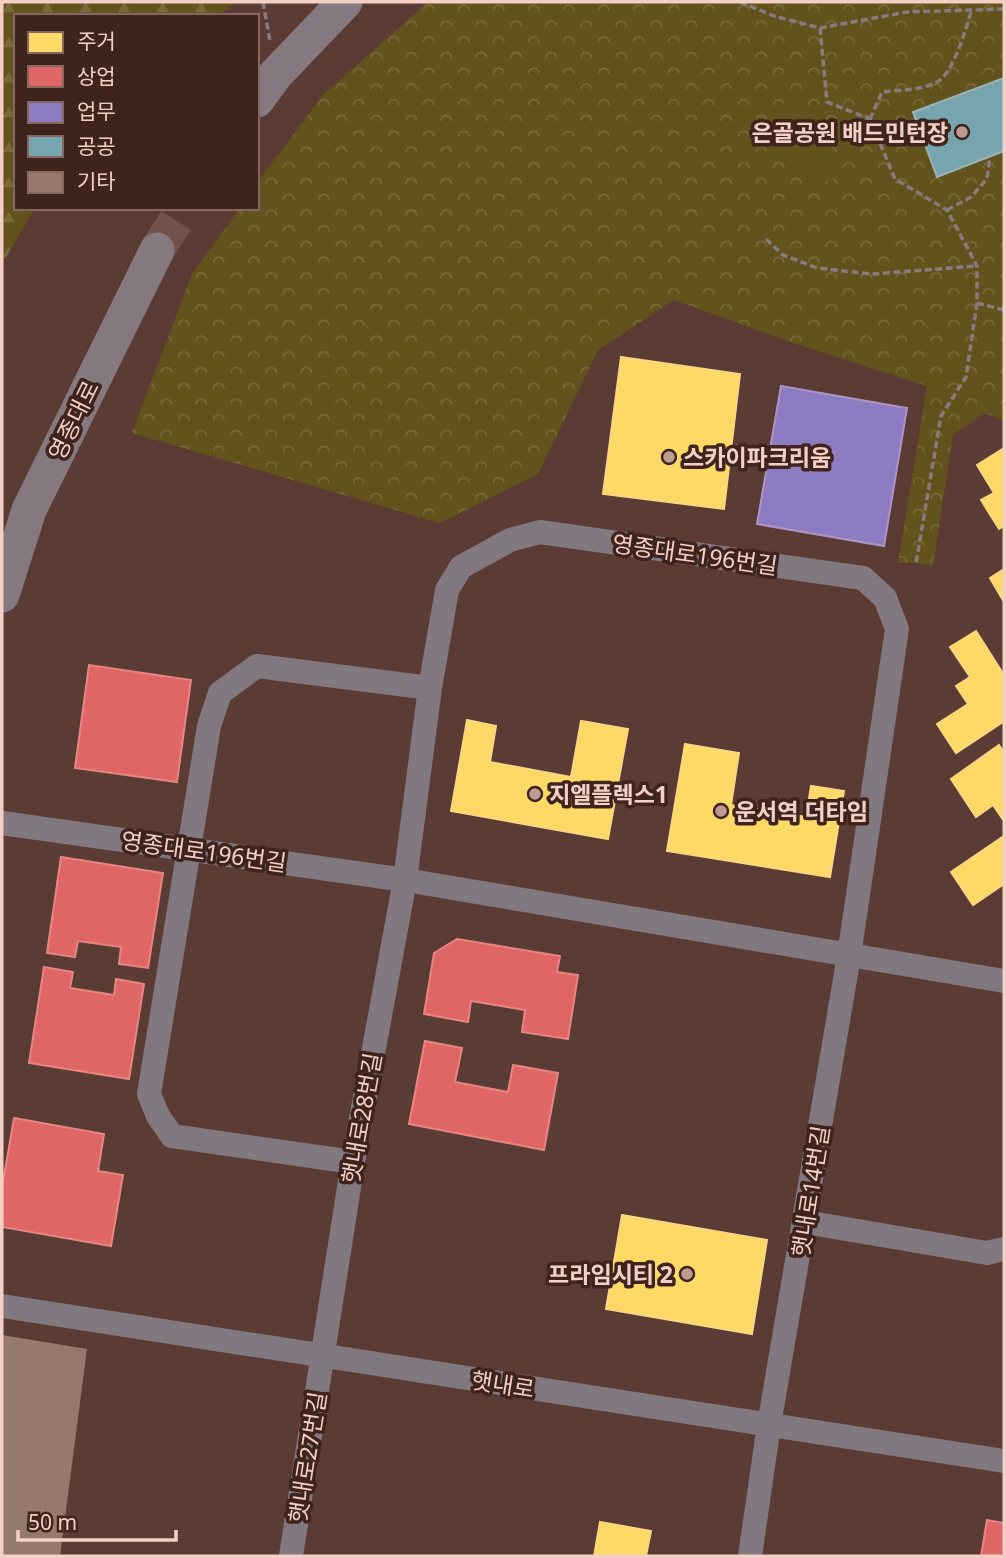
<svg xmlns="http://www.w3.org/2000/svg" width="1006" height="1558" viewBox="0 0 1006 1558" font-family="'Noto Sans','Noto Sans KR',sans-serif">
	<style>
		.forest { fill: url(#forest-firs) }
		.park { fill: url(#park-crowns) }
		.pitch { fill: #62521b }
		.homes { fill: #ffd966; stroke: #fbd682; stroke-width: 2 }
		.shops { fill: #e06666; stroke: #e68682; stroke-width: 2 }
		.offices { fill: #8e7cc3; stroke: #ac95c4; stroke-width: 2 }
		.public { fill: #76a5af; stroke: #9cb2b6; stroke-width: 2 }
		.building { fill: #94796c }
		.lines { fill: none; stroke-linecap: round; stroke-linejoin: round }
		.secondary-tunnel { stroke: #72524a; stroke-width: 35; stroke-dasharray: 35 18; stroke-linecap: butt }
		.path { stroke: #877b7f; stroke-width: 3.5; stroke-dasharray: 7 3.5; stroke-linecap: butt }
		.street { stroke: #827880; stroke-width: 24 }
		.secondary { stroke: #86787f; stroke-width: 35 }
		.poi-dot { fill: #be9c92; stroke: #3e241d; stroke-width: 2.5 }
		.labels { text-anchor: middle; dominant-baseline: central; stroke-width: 7; stroke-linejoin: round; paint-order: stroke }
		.poi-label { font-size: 23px; font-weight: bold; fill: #f3cfc5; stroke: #3e241d; text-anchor: start }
		.street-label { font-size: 23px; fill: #f3cfc5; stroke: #3e241d }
	</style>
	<defs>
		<pattern id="forest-firs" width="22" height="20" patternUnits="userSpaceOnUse" patternTransform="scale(1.75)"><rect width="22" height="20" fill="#62521b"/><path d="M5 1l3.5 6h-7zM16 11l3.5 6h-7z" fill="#796a3b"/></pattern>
		<pattern id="park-crowns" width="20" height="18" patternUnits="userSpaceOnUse" patternTransform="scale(1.75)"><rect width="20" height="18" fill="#62521b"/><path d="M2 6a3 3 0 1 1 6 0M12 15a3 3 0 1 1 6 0" fill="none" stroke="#796a3b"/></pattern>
	</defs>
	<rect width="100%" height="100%" fill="#5b3c34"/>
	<!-- forest -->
	<path class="forest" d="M 2,2 L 233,3 L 220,16 L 16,16 L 16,208 L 35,208 L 2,264 Z"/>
	<!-- park -->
	<path class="park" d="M 428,2 L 1004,2 L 1004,420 L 984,413 L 953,435 L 933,566 L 916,563 L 898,563 L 927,386 L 790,342 L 674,300 L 598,350 L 538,474 L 440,523 L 132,433 L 192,274 L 240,208 L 257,208 L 257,183 L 323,95 Z"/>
	<!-- pitch -->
	<path class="pitch" d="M 815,107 L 843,174 L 805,189 L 778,122 Z"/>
	<!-- homes -->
	<path class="homes" d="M 621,357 L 740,374 L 724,509 L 603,494 Z
		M 1004,448 L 1004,526 L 999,529 L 981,500 L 994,493 L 977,465 Z
		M 1004,569 L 1004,602 L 990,578 Z
		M 976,631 L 1004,675 L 1004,725 L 1003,722 L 956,753 L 937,724 L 968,704 L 956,686 L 970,677 L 950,647 Z
		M 467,720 L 496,726 L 490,762 L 571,777 L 581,721 L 628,729 L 608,839 L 451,811 Z
		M 685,744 L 739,753 L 731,805 L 806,817 L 811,786 L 844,791 L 830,877 L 667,851 Z
		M 999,745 L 1004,753 L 1004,821 L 993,805 L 976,817 L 951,779 Z
		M 1004,836 L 1004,884 L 973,905 L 951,872 Z
		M 622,1215 L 767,1240 L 752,1334 L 606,1309 Z
		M 600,1522 L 651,1531 L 646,1556 L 594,1556 Z"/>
	<!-- shops -->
	<path class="shops" d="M 89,665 L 191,680 L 177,782 L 75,768 Z
		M 61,857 L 163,873 L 148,968 L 119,964 L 121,947 L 78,941 L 75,957 L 47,953 Z
		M 457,939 L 560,956 L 557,972 L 578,975 L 568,1039 L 522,1032 L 525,1010 L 471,1001 L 468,1022 L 424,1014 L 434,953 Z
		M 44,967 L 73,972 L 70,988 L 114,995 L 116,979 L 144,984 L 129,1079 L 29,1063 Z
		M 425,1041 L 462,1048 L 455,1082 L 508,1092 L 513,1065 L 558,1073 L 544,1150 L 409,1124 Z
		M 14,1118 L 104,1134 L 98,1171 L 123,1175 L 111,1246 L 2,1227 L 2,1188 Z
		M 987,1520 L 1004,1523 L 1004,1556 L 981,1556 Z"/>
	<!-- offices -->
	<path class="offices" d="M 781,386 L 907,408 L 884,546 L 757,524 Z"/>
	<!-- public -->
	<path class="public" d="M 1004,78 L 1004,151 L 937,177 L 913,112 Z"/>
	<!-- building -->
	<path class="building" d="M 2,1335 L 87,1349 L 60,1556 L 2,1556 Z"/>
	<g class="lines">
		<!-- secondary-tunnel -->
		<path class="secondary-tunnel" d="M 157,250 L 184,208"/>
		<!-- path -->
		<path class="path" d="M 263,2 L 270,41
			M 740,2 L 774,16 L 820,28 L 907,12 L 1004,9
			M 820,28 L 827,102 L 870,119 L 895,179 L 947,210 L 977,266 L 977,303 L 966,377 L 941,416 L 916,563
			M 870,119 L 882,92 C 899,90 922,90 937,82 C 954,73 966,28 972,9
			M 947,210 L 971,197 L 987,179 L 990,157
			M 766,239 L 783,255 L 817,268 L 872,274 L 977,266
			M 977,303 L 1004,310"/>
		<!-- street -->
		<path class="street" d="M 2,823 L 405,880 L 1004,981
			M 353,1162 L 172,1136 L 158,1116 L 149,1094 L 209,726 L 220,693 L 257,666 L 430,688
			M 805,1222 L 987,1253 L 1004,1249
			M 2,1306 L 1004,1461
			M 291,1556 L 353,1162 L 405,880 L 430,688 L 447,590 L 461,567 L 510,540 L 540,532 L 863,578 L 885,598 L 897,629 L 849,956 L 769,1425 L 750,1556"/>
		<!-- secondary -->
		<path class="secondary" d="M 257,100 L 276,74 L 345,2
			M 2,595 L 29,510 L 157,250"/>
	</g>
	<!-- markers -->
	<g class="poi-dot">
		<circle cx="962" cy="132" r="7"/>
		<circle cx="669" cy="457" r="7"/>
		<circle cx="535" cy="794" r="7"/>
		<circle cx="721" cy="811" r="7"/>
		<circle cx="687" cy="1274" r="7"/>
	</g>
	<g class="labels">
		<!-- poi labels -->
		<g class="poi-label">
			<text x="948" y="132" text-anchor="end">은골공원 배드민턴장</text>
			<text x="683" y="457">스카이파크리움</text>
			<text x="549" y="794">지엘플렉스1</text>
			<text x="735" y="811">운서역 더타임</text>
			<text x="673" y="1274" text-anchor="end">프라임시티 2</text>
		</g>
		<!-- street labels -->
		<g class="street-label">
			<text transform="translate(73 420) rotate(-64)">영종대로</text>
			<text transform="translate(695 554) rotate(8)">영종대로196번길</text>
			<text transform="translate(204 851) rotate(8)">영종대로196번길</text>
			<text transform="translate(361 1118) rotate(-80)">햇내로28번길</text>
			<text transform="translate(810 1191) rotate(-81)">햇내로14번길</text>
			<text transform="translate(503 1384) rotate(9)">햇내로</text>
			<text transform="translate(307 1457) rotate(-81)">햇내로27번길</text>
		</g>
	</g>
	<!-- border -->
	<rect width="1006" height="1558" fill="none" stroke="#f3cfc5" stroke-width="7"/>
	<!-- legend -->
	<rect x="14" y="14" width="245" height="196" fill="#3e241d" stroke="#866860" stroke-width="2"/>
	<rect x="28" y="32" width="35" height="21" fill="#ffd966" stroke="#866860" stroke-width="2"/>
	<text x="77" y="49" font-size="21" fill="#f3cfc5">주거</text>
	<rect x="28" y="66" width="35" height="21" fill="#e06666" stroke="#866860" stroke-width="2"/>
	<text x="77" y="84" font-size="21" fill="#f3cfc5">상업</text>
	<rect x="28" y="102" width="35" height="21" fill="#8e7cc3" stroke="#866860" stroke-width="2"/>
	<text x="77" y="119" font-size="21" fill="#f3cfc5">업무</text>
	<rect x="28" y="136" width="35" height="21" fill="#76a5af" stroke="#866860" stroke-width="2"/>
	<text x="77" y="154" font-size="21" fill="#f3cfc5">공공</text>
	<rect x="28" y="172" width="35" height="21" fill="#94796c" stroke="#866860" stroke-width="2"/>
	<text x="77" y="189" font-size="21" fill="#f3cfc5">기타</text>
	<!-- scale -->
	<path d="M18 1530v10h158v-10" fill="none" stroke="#f3cfc5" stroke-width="3.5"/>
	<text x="28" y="1530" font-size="21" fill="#f3cfc5" stroke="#3e241d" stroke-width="5" paint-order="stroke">50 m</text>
</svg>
